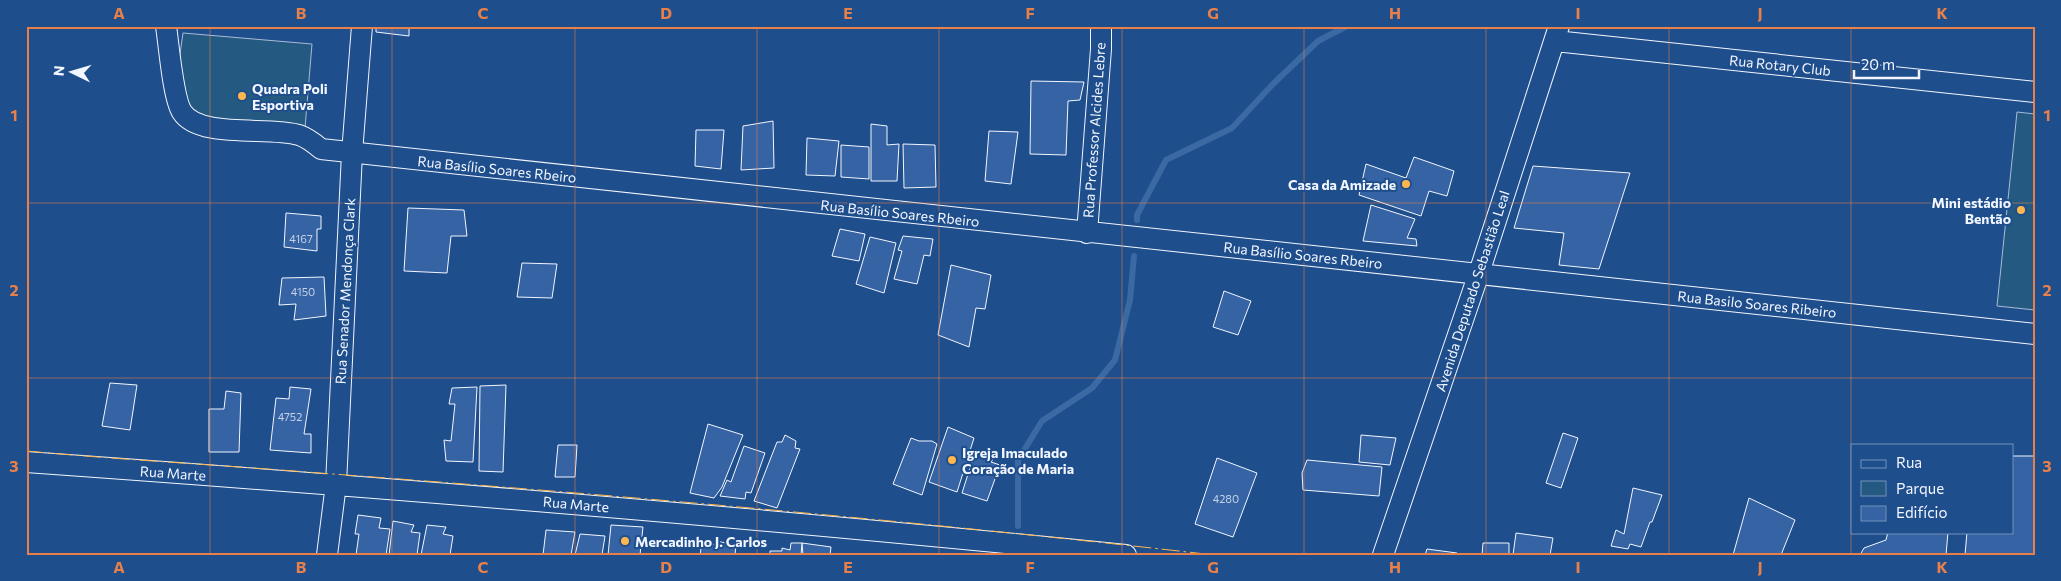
<svg xmlns="http://www.w3.org/2000/svg" width="2061" height="581" viewBox="0 0 2061 581" font-family="Commissioner,sans-serif">
	<style>
		.green { fill: #245a82; stroke: #a8bbd7 }
		.lines { fill: none; stroke-linecap: round; stroke-linejoin: round }
		.stream { stroke: #3b69a3; stroke-width: 6 }
		.building { fill: #3563a3; stroke: #f2f6ff }
		.minor-casing { stroke: #f2f6ff; stroke-width: 22 }
		.minor { stroke: #1f4e8c; stroke-width: 20 }
		.power { stroke: #ffb74d; stroke-width: 1; stroke-dasharray: 18 4 2.5 4; stroke-linecap: butt }
		.grid { fill: none; stroke: #ea8049; stroke-width: 1; stroke-opacity: 0.55 }
		.poi-dot { fill: #ffb74d; stroke: #1f4e8c; stroke-width: 2 }
		.labels { text-anchor: middle; dominant-baseline: central; stroke-width: 4; stroke-linejoin: round; paint-order: stroke }
		.number-label { font-size: 11px; fill: #c3d1e8 }
		.street-label { font-size: 14px; fill: #f2f6ff; stroke: #1f4e8c }
		.poi-label { font-size: 14px; font-weight: bold; fill: #f2f6ff; stroke: #1f4e8c; text-anchor: start }
		.neatline { fill: none; stroke: #ea8049; stroke-width: 2 }
		.grid-label { font-size: 16px; text-anchor: middle; font-weight: bold; fill: #ea8049 }
	</style>
	<rect width="100%" height="100%" fill="#1f4e8c"/>
	<!-- green -->
	<path class="green" d="M 183,33 L 312,44 L 305,128 L 176,116 L 177,75 Z
		M 2017,112 L 2035,114 L 2035,310 L 1997,306 Z"/>
	<g class="lines">
		<!-- stream -->
		<path class="stream" d="M 1137,220 L 1137,215 L 1166,160 L 1232,128 L 1273,84 L 1318,41 L 1347,26
			M 1018,526 L 1018,460 L 1042,421 L 1092,388 L 1115,360 L 1130,300 L 1134,256"/>
	</g>
	<!-- building -->
	<path class="building" d="M 376,26 L 409,26 L 409,36 L 376,32 Z
		M 1031,81 L 1084,82 L 1080,100 L 1068,101 L 1066,155 L 1030,154 Z
		M 773,121 L 774,168 L 741,170 L 743,126 Z
		M 871,124 L 887,126 L 887,145 L 899,144 L 897,181 L 871,181 Z
		M 696,130 L 724,130 L 721,169 L 695,166 Z
		M 989,131 L 1018,132 L 1011,184 L 985,181 Z
		M 807,138 L 839,141 L 835,176 L 806,175 Z
		M 903,144 L 935,145 L 936,187 L 904,188 Z
		M 841,145 L 869,147 L 869,179 L 841,177 Z
		M 1414,157 L 1454,171 L 1447,196 L 1429,191 L 1421,216 L 1359,195 L 1366,164 L 1406,178 Z
		M 1533,166 L 1630,173 L 1599,269 L 1559,265 L 1564,233 L 1514,228 Z
		M 1371,205 L 1415,219 L 1407,238 L 1416,239 L 1417,246 L 1363,241 Z
		M 408,208 L 464,210 L 467,236 L 451,236 L 447,273 L 404,271 Z
		M 286,213 L 321,216 L 321,229 L 317,229 L 317,251 L 284,247 Z
		M 840,229 L 865,234 L 859,261 L 832,256 Z
		M 903,236 L 933,239 L 930,256 L 924,255 L 917,284 L 894,279 L 902,251 L 898,250 Z
		M 870,237 L 896,243 L 884,293 L 856,284 Z
		M 522,263 L 557,264 L 552,298 L 517,297 Z
		M 951,265 L 991,275 L 985,309 L 976,308 L 969,347 L 938,335 Z
		M 324,277 L 326,316 L 294,320 L 296,304 L 279,305 L 282,278 Z
		M 1224,291 L 1251,301 L 1238,335 L 1213,327 Z
		M 110,383 L 137,385 L 130,430 L 102,426 Z
		M 506,385 L 503,472 L 479,471 L 480,386 Z
		M 290,387 L 311,389 L 304,434 L 311,434 L 311,453 L 270,450 L 276,398 L 289,399 Z
		M 477,387 L 473,462 L 446,461 L 444,440 L 451,441 L 455,404 L 449,404 L 452,388 Z
		M 226,391 L 241,393 L 239,452 L 209,452 L 209,409 L 224,409 Z
		M 708,424 L 743,435 L 722,487 L 714,498 L 690,493 Z
		M 948,427 L 974,438 L 957,492 L 929,482 Z
		M 1563,433 L 1578,438 L 1561,488 L 1546,483 Z
		M 785,435 L 796,441 L 795,448 L 800,449 L 777,508 L 754,501 L 777,442 L 782,442 Z
		M 1361,435 L 1396,438 L 1390,465 L 1359,462 Z
		M 911,438 L 919,441 L 932,441 L 937,444 L 922,495 L 893,484 Z
		M 558,445 L 577,445 L 575,477 L 555,477 Z
		M 744,446 L 765,453 L 751,493 L 746,492 L 745,499 L 720,496 L 727,480 L 731,482 Z
		M 975,452 L 994,458 L 991,462 L 1000,465 L 987,501 L 962,493 Z
		M 2012,456 L 2035,456 L 2035,555 L 1965,555 L 1967,532 L 2012,532 Z
		M 1217,458 L 1257,473 L 1233,537 L 1195,524 Z
		M 1307,460 L 1382,467 L 1379,496 L 1303,490 L 1302,473 Z
		M 1633,488 L 1662,495 L 1652,522 L 1650,522 L 1641,547 L 1630,544 L 1628,549 L 1611,546 L 1616,530 L 1624,534 Z
		M 1749,498 L 1795,520 L 1781,555 L 1733,555 Z
		M 358,515 L 381,518 L 379,528 L 390,529 L 386,555 L 356,555 L 359,534 L 355,534 Z
		M 393,521 L 414,525 L 411,532 L 420,533 L 417,555 L 389,555 Z
		M 427,525 L 446,527 L 443,534 L 453,536 L 450,555 L 421,555 Z
		M 611,525 L 643,527 L 640,555 L 608,555 Z
		M 546,530 L 575,532 L 571,555 L 543,555 Z
		M 1888,532 L 1948,532 L 1946,555 L 1860,555 L 1864,548 L 1886,540 Z
		M 1516,533 L 1553,538 L 1550,555 L 1513,555 Z
		M 580,534 L 605,536 L 602,555 L 575,555 Z
		M 716,541 L 736,545 L 735,555 L 700,555 L 702,542 L 717,545 Z
		M 791,543 L 802,543 L 801,555 L 770,555 L 770,551 L 782,551 L 782,548 L 790,550 Z
		M 802,543 L 831,547 L 830,555 L 803,555 Z
		M 1483,543 L 1509,543 L 1509,555 L 1482,555 Z
		M 1427,549 L 1457,553 L 1457,555 L 1425,555 Z"/>
	<g class="lines">
		<!-- minor casing -->
		<g class="minor-casing">
			<path id="minor" d="M 166,26 C 169,46 173,98 182,112 C 199,139 270,126 299,135 C 308,138 314,143 321,149 L 2035,334
				M 1555,41 L 2035,92
				M 1087,233 L 1101,49 L 1101,26
				M 26,462 C 393,488 760,518 1126,555
				M 327,555 L 336,484 L 352,153 L 362,26
				M 1383,555 L 1479,273 L 1559,26"/>
		</g>
		<!-- minor -->
		<use href="#minor" class="minor"/>
		<!-- power -->
		<path class="power" d="M 26,451 C 124,460 221,465 319,473 C 618,495 916,521 1214,555"/>
	</g>
	<!-- grid -->
	<path class="grid" d="M 210,26 L 210,555M 392,26 L 392,555M 575,26 L 575,555M 757,26 L 757,555M 939,26 L 939,555M 1122,26 L 1122,555M 1304,26 L 1304,555M 1486,26 L 1486,555M 1669,26 L 1669,555M 1851,26 L 1851,555M 26,203 L 2035,203M 26,378 L 2035,378"/>
	<!-- markers -->
	<g class="poi-dot">
		<circle cx="242" cy="96" r="5"/>
		<circle cx="1406" cy="184" r="5"/>
		<circle cx="2021" cy="210" r="5"/>
		<circle cx="952" cy="460" r="5"/>
		<circle cx="625" cy="541" r="5"/>
	</g>
	<g class="labels">
		<!-- number labels -->
		<g class="number-label">
			<text x="301" y="238">4167</text>
			<text x="303" y="291">4150</text>
			<text x="290" y="416">4752</text>
			<text x="1226" y="498">4280</text>
		</g>
		<!-- street labels -->
		<g class="street-label">
			<text transform="translate(1780 65) rotate(6)">Rua Rotary Club</text>
			<text transform="translate(1094 130) rotate(-86)">Rua Professor Alcides Lebre</text>
			<text transform="translate(497 169) rotate(6)">Rua Basílio Soares Rbeiro</text>
			<text transform="translate(900 213) rotate(6)">Rua Basílio Soares Rbeiro</text>
			<text transform="translate(1303 255) rotate(6)">Rua Basílio Soares Rbeiro</text>
			<text transform="translate(345 291) rotate(-87)">Rua Senador Mendonça Clark</text>
			<text transform="translate(1472 291) rotate(-72)">Avenida Deputado Sebastião Leal</text>
			<text transform="translate(1757 304) rotate(6)">Rua Basilo Soares Ribeiro</text>
			<text transform="translate(173 473) rotate(4)">Rua Marte</text>
			<text transform="translate(576 504) rotate(5)">Rua Marte</text>
		</g>
		<!-- poi labels -->
		<g class="poi-label">
			<text x="252" y="88">Quadra Poli<tspan x="252" dy="16">Esportiva</tspan></text>
			<text x="1396" y="184" text-anchor="end">Casa da Amizade</text>
			<text x="2011" y="202" text-anchor="end">Mini estádio<tspan x="2011" dy="16">Bentão</tspan></text>
			<text x="962" y="452">Igreja Imaculado<tspan x="962" dy="16">Coração de Maria</tspan></text>
			<text x="635" y="541">Mercadinho J. Carlos</text>
		</g>
	</g>
	<!-- border -->
	<rect width="2061" height="581" fill="none" stroke="#1f4e8c" stroke-width="55"/>
	<!-- legend -->
	<rect x="1851" y="444" width="162" height="90" fill="#1f4e8c" stroke="#7391ba"/>
	<rect x="1861" y="460" width="25" height="8" fill="#1f4e8c" stroke="#7391ba"/>
	<text x="1896" y="468" font-size="15" fill="#f2f6ff">Rua</text>
	<rect x="1861" y="481" width="25" height="15" fill="#245a82" stroke="#7391ba"/>
	<text x="1896" y="494" font-size="15" fill="#f2f6ff">Parque</text>
	<rect x="1861" y="506" width="25" height="15" fill="#3563a3" stroke="#7391ba"/>
	<text x="1896" y="518" font-size="15" fill="#f2f6ff">Edifício</text>
	<!-- north arrow -->
	<g transform="translate(72 72) rotate(275)" stroke="#1f4e8c" stroke-width="4" paint-order="stroke">
	<path d="M0-4L9 19L0 12L-9 19Z" fill="#f2f6ff"/>
	<text y="-8" font-size="14" font-weight="bold" text-anchor="middle" fill="#f2f6ff">N</text>
	</g>
	<!-- scale -->
	<path d="M1854 70v8h65v-8" fill="none" stroke="#f2f6ff" stroke-width="2.5"/>
	<text x="1861" y="70" font-size="15" fill="#f2f6ff" stroke="#1f4e8c" stroke-width="4" paint-order="stroke">20 m</text>
	<rect x="28" y="28" width="2006" height="526" class="neatline"/>
	<g class="grid-label">
		<text x="119" y="19">A</text>
		<text x="301" y="19">B</text>
		<text x="483" y="19">C</text>
		<text x="666" y="19">D</text>
		<text x="848" y="19">E</text>
		<text x="1030" y="19">F</text>
		<text x="1213" y="19">G</text>
		<text x="1395" y="19">H</text>
		<text x="1578" y="19">I</text>
		<text x="1760" y="19">J</text>
		<text x="1942" y="19">K</text>
		<text x="14" y="121">1</text>
		<text x="2047" y="121">1</text>
		<text x="14" y="296">2</text>
		<text x="2047" y="296">2</text>
		<text x="14" y="472">3</text>
		<text x="2047" y="472">3</text>
		<text x="119" y="573">A</text>
		<text x="301" y="573">B</text>
		<text x="483" y="573">C</text>
		<text x="666" y="573">D</text>
		<text x="848" y="573">E</text>
		<text x="1030" y="573">F</text>
		<text x="1213" y="573">G</text>
		<text x="1395" y="573">H</text>
		<text x="1578" y="573">I</text>
		<text x="1760" y="573">J</text>
		<text x="1942" y="573">K</text>
	</g>
</svg>
